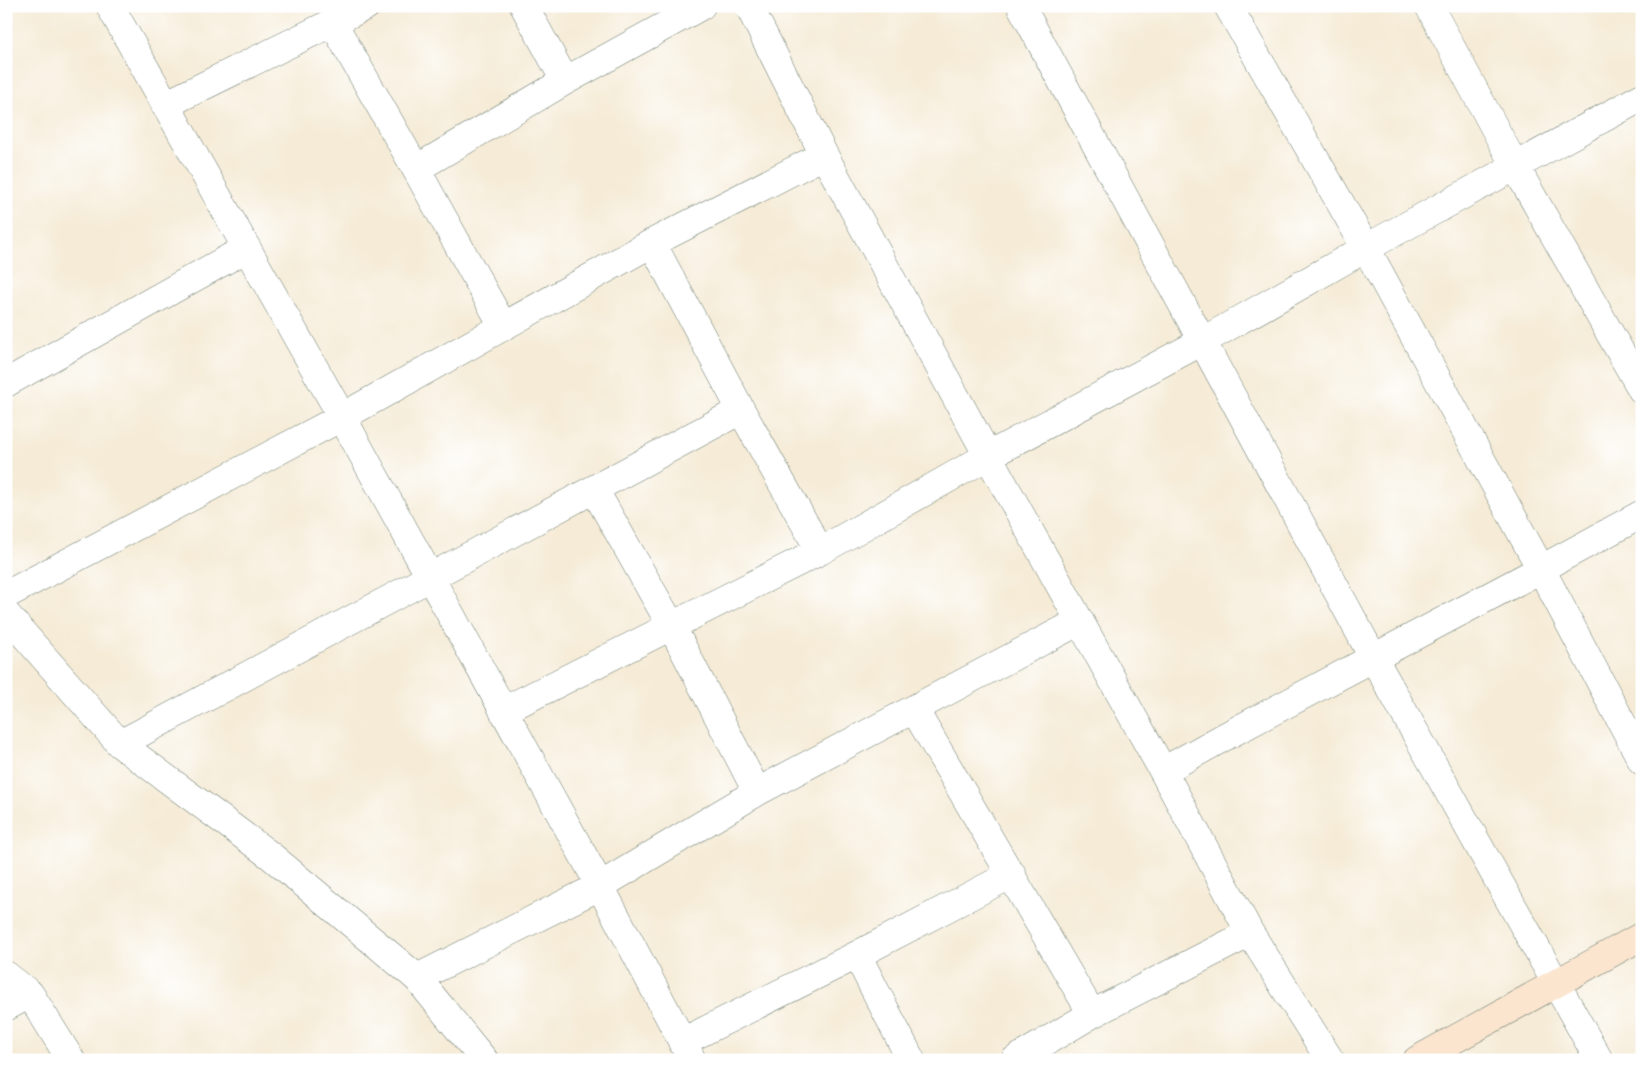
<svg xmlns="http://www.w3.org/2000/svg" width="1648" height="1066" viewBox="0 0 1648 1066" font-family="'IM FELL Double Pica',serif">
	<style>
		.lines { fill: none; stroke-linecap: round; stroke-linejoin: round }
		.street-casing { stroke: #6a7a6d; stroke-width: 29 }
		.secondary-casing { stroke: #6a7a6d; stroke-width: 29 }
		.street { stroke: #fff; stroke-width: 28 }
		.secondary { stroke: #fbe5cf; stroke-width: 28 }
	</style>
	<rect width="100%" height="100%" fill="#fff"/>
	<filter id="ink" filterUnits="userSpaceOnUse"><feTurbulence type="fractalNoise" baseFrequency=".02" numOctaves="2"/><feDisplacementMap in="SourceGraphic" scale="10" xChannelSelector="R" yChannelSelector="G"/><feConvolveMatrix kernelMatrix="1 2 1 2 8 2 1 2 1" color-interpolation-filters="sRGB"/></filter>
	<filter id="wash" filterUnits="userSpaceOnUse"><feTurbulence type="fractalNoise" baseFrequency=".0096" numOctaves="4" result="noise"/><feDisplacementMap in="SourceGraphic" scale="20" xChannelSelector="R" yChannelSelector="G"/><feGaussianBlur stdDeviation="1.12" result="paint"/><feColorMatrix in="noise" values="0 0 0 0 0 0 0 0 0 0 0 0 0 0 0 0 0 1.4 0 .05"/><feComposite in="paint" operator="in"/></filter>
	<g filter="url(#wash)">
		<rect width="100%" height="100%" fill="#f5ebd6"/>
	</g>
	<g filter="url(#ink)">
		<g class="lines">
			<!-- street casing -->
			<g class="street-casing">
				<path id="street" d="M 110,6 L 342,417 L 600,886 L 692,1060
					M 524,6 L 565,81
					M 749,6 L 824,155 L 988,456 L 1163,771 L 1250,933 L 1330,1060
					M 1021,6 L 1374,659 L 1599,1060
					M 1228,6 L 1366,248 L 1541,569 L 1642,761
					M 1429,6 L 1515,166 L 1642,390
					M 333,23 L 416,169 L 503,326
					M 165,105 L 366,6
					M 416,169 L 565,81 L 701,6
					M 652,243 L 741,410 L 820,551 L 988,456 L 1203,341 L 1366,248 L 1642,97
					M 6,383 L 247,248
					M 594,489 L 671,625 L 757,792
					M 6,595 L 342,417 L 652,243 L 824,155
					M 6,614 L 120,744 L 271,856 L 417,978 L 484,1060
					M 914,709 L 1092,1014
					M 503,711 L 820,551
					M 120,744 L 741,410
					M 1163,771 L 1226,736 L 1541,569 L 1642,514
					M 857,955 L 911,1060
					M 6,975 L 30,994 L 71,1060
					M 417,978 L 600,886 L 757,792 L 1080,621
					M 6,1007 L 30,994
					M 682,1042 L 857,955 L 1012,874
					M 1015,1060 L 1092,1014 L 1250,933"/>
			</g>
			<!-- secondary casing -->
			<g class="secondary-casing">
				<path id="secondary" d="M 1417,1060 L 1642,936"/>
			</g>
			<!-- street -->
			<use href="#street" class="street"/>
			<!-- secondary -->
			<use href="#secondary" class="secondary"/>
		</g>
	</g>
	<!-- margin -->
	<rect width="1648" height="1066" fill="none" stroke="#fff" stroke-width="25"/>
</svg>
